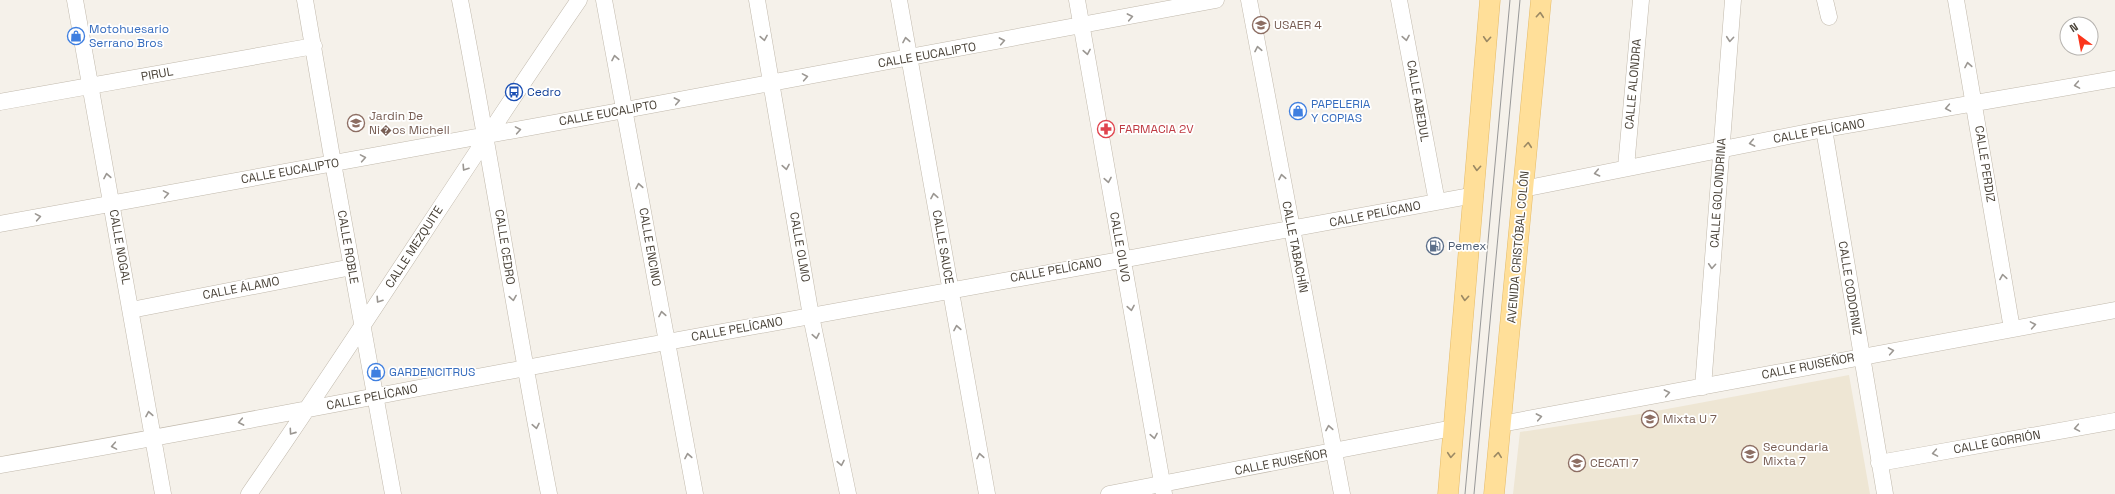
<svg xmlns="http://www.w3.org/2000/svg" width="2115" height="494" viewBox="0 0 2115 494" font-family="'Space Grotesk',sans-serif">
	<style>
		.education { fill: #eee6d4 }
		.lines { fill: none; stroke-linecap: round; stroke-linejoin: round }
		.minor-casing { stroke: #c1b9ac; stroke-width: 17 }
		.major-casing { stroke: #e5bb68; stroke-width: 21 }
		.minor { stroke: #fff; stroke-width: 16 }
		.major { stroke: #ffdf99; stroke-width: 20 }
		.tram { stroke: #989898; stroke-width: 1 }
		.oneway { stroke: #9b8964 }
		.oneway2 { stroke: #9b9792 }
		.labels { text-anchor: middle; dominant-baseline: central; stroke-width: 3.5; stroke-linejoin: round; paint-order: stroke }
		.education-label { font-size: 12px; fill: #785e54; stroke: #fff; text-anchor: start }
		.shop-label { font-size: 12px; fill: #366cbe; stroke: #fff; text-anchor: start }
		.street-label { font-size: 12px; fill: #494238; stroke: #fff }
		.transit-label { font-size: 12px; fill: #164399; stroke: #fff; text-anchor: start }
		.health-label { font-size: 12px; fill: #be3a42; stroke: #fff; text-anchor: start }
		.service-label { font-size: 12px; fill: #4e5e75; stroke: #fff; text-anchor: start }
	</style>
	<rect width="100%" height="100%" fill="#f5f1ea"/>
	<!-- education -->
	<path class="education" d="M 1849,375 L 1870,494 L 1513,494 L 1520,432 L 1640,414 Z"/>
	<g class="lines">
		<!-- minor casing -->
		<g class="minor-casing">
			<path id="minor" d="M 75,0 L 163,494
				M 305,0 L 333,163 L 393,494
				M 460,0 C 492,164 517,330 549,494
				M 604,0 L 695,494
				M 757,0 L 811,316 L 848,494
				M 899,0 L 987,494
				M 1077,0 L 1164,494
				M 1249,0 L 1342,494
				M 1399,0 L 1437,202
				M 1825,0 L 1829,17
				M 1956,0 L 2012,329
				M 0,102 L 314,46
				M 1824,129 L 1885,494
				M 1626,167 L 1641,0
				M 1523,189 L 1824,129 L 2115,79
				M 0,224 L 625,110 L 1216,0
				M 131,310 L 352,267
				M 1703,387 L 1733,0
				M 1501,424 L 2115,310
				M 1879,463 L 2115,421
				M 0,465 C 223,427 444,382 667,342 C 936,293 1206,245 1475,195
				M 249,494 C 362,331 467,163 579,0
				M 1109,494 L 1453,428"/>
		</g>
		<!-- major casing -->
		<g class="major-casing">
			<path id="major" d="M 1448,494 L 1490,0
				M 1494,494 L 1541,0"/>
		</g>
		<!-- minor -->
		<use href="#minor" class="minor"/>
		<!-- major -->
		<use href="#major" class="major"/>
		<!-- tram -->
		<path class="tram" d="M 1465,494 L 1510,0
			M 1474,494 L 1520,0"/>
	</g>
	<!-- one-way arrows -->
	<defs><path id="oneway-chevron" d="M-2-3.5L2.5 0L-2 3.5" fill="none" stroke-width="1.6" stroke-linecap="round" stroke-linejoin="round"/></defs>
	<g class="oneway">
		<use href="#oneway-chevron" transform="translate(1540 15) rotate(-85)"/>
		<use href="#oneway-chevron" transform="translate(1487 39) rotate(94)"/>
		<use href="#oneway-chevron" transform="translate(1528 145) rotate(-85)"/>
		<use href="#oneway-chevron" transform="translate(1477 168) rotate(94)"/>
		<use href="#oneway-chevron" transform="translate(1465 298) rotate(95)"/>
		<use href="#oneway-chevron" transform="translate(1451 455) rotate(95)"/>
		<use href="#oneway-chevron" transform="translate(1498 455) rotate(-84)"/>
	</g>
	<g class="oneway2">
		<use href="#oneway-chevron" transform="translate(1130 17) rotate(-11)"/>
		<use href="#oneway-chevron" transform="translate(764 38) rotate(80)"/>
		<use href="#oneway-chevron" transform="translate(1406 38) rotate(80)"/>
		<use href="#oneway-chevron" transform="translate(1730 39) rotate(95)"/>
		<use href="#oneway-chevron" transform="translate(906 40) rotate(-100)"/>
		<use href="#oneway-chevron" transform="translate(1002 41) rotate(-11)"/>
		<use href="#oneway-chevron" transform="translate(1258 49) rotate(-101)"/>
		<use href="#oneway-chevron" transform="translate(1087 52) rotate(80)"/>
		<use href="#oneway-chevron" transform="translate(615 58) rotate(-101)"/>
		<use href="#oneway-chevron" transform="translate(1968 65) rotate(-100)"/>
		<use href="#oneway-chevron" transform="translate(805 77) rotate(-10)"/>
		<use href="#oneway-chevron" transform="translate(2077 85) rotate(170)"/>
		<use href="#oneway-chevron" transform="translate(677 101) rotate(-11)"/>
		<use href="#oneway-chevron" transform="translate(1948 108) rotate(170)"/>
		<use href="#oneway-chevron" transform="translate(518 130) rotate(-10)"/>
		<use href="#oneway-chevron" transform="translate(1752 143) rotate(169)"/>
		<use href="#oneway-chevron" transform="translate(363 158) rotate(-10)"/>
		<use href="#oneway-chevron" transform="translate(786 167) rotate(80)"/>
		<use href="#oneway-chevron" transform="translate(465 168) rotate(123)"/>
		<use href="#oneway-chevron" transform="translate(1597 173) rotate(168)"/>
		<use href="#oneway-chevron" transform="translate(107 176) rotate(-100)"/>
		<use href="#oneway-chevron" transform="translate(1282 177) rotate(-101)"/>
		<use href="#oneway-chevron" transform="translate(1108 180) rotate(80)"/>
		<use href="#oneway-chevron" transform="translate(639 186) rotate(-100)"/>
		<use href="#oneway-chevron" transform="translate(166 194) rotate(-10)"/>
		<use href="#oneway-chevron" transform="translate(934 196) rotate(-100)"/>
		<use href="#oneway-chevron" transform="translate(38 217) rotate(-10)"/>
		<use href="#oneway-chevron" transform="translate(1712 266) rotate(94)"/>
		<use href="#oneway-chevron" transform="translate(2003 277) rotate(-99)"/>
		<use href="#oneway-chevron" transform="translate(513 298) rotate(81)"/>
		<use href="#oneway-chevron" transform="translate(379 300) rotate(123)"/>
		<use href="#oneway-chevron" transform="translate(1131 308) rotate(80)"/>
		<use href="#oneway-chevron" transform="translate(662 314) rotate(-100)"/>
		<use href="#oneway-chevron" transform="translate(2033 325) rotate(-10)"/>
		<use href="#oneway-chevron" transform="translate(957 328) rotate(-100)"/>
		<use href="#oneway-chevron" transform="translate(816 336) rotate(79)"/>
		<use href="#oneway-chevron" transform="translate(1891 351) rotate(-10)"/>
		<use href="#oneway-chevron" transform="translate(1667 393) rotate(-11)"/>
		<use href="#oneway-chevron" transform="translate(149 414) rotate(-100)"/>
		<use href="#oneway-chevron" transform="translate(1539 417) rotate(-11)"/>
		<use href="#oneway-chevron" transform="translate(241 422) rotate(169)"/>
		<use href="#oneway-chevron" transform="translate(536 426) rotate(79)"/>
		<use href="#oneway-chevron" transform="translate(1329 428) rotate(-100)"/>
		<use href="#oneway-chevron" transform="translate(2077 428) rotate(170)"/>
		<use href="#oneway-chevron" transform="translate(292 432) rotate(125)"/>
		<use href="#oneway-chevron" transform="translate(1154 436) rotate(80)"/>
		<use href="#oneway-chevron" transform="translate(114 446) rotate(170)"/>
		<use href="#oneway-chevron" transform="translate(1935 453) rotate(170)"/>
		<use href="#oneway-chevron" transform="translate(688 456) rotate(-100)"/>
		<use href="#oneway-chevron" transform="translate(980 456) rotate(-100)"/>
		<use href="#oneway-chevron" transform="translate(841 463) rotate(79)"/>
	</g>
	<!-- icons -->
	<defs>
		<g id="school-ring" transform="scale(0.9)"><circle r="9.5" fill="#fff" stroke="#8d6e63" stroke-width="1.5"/><path d="M0-5L7-2L0 1L-7-2ZM-4 1L0 2.5L4 1V4Q0 6-4 4Z" fill="#8d6e63"/></g>
		<g id="shop-ring" transform="scale(0.9)"><circle r="9.5" fill="#fff" stroke="#3f7fe0" stroke-width="1.5"/><path d="M-5-2.5h2.3a2.7 3.5 0 0 1 5.4 0H5L5.5 6h-11ZM-1.5-2.5h3a1.5 2.3 0 0 0-3 0Z" fill="#3f7fe0"/></g>
		<g id="bus-ring" transform="scale(0.9)"><circle r="9.5" fill="#fff" stroke="#1a4fb4" stroke-width="1.5"/><path d="M-5-6H5V4H4V6H2V4H-2V6H-4V4H-5ZM-3.5-4V0h7V-4ZM-3.5 1.2v1.5H-2V1.2ZM2 1.2v1.5H3.5V1.2Z" fill="#1a4fb4"/></g>
		<g id="pharmacy-ring" transform="scale(0.9)"><circle r="9.5" fill="#fff" stroke="#e0444e" stroke-width="1.5"/><path d="M-2-6h4v4h4v4h-4v4h-4v-4h-4v-4h4Z" fill="#e0444e"/></g>
		<g id="fuel-ring" transform="scale(0.9)"><circle r="9.5" fill="#fff" stroke="#5c6f8a" stroke-width="1.5"/><path d="M-5.5-6h7V0h2V4h1.3V-2.5L3-4.5l.8-.8L6-3V5H2.5V1h-1V6h-7ZM-4.2-4.7v3.2H.2V-4.7Z" fill="#5c6f8a"/></g>
	</defs>
	<g fill-rule="evenodd">
		<use href="#school-ring" x="1261" y="25"/>
		<use href="#shop-ring" x="76" y="36"/>
		<use href="#bus-ring" x="514" y="92"/>
		<use href="#shop-ring" x="1298" y="111"/>
		<use href="#school-ring" x="356" y="123"/>
		<use href="#pharmacy-ring" x="1106" y="129"/>
		<use href="#fuel-ring" x="1435" y="246"/>
		<use href="#shop-ring" x="376" y="372"/>
		<use href="#school-ring" x="1650" y="419"/>
		<use href="#school-ring" x="1750" y="454"/>
		<use href="#school-ring" x="1577" y="463"/>
	</g>
	<g class="labels">
		<!-- education labels -->
		<g class="education-label">
			<text x="1274" y="25">USAER 4</text>
			<text x="369" y="116">Jardin De<tspan x="369" dy="14">Ni�os Michell</tspan></text>
			<text x="1663" y="419">Mixta U 7</text>
			<text x="1763" y="447">Secundaria<tspan x="1763" dy="14">Mixta 7</tspan></text>
			<text x="1590" y="463">CECATI 7</text>
		</g>
		<!-- shop labels -->
		<g class="shop-label">
			<text x="89" y="29">Motohuesario<tspan x="89" dy="14">Serrano Bros</tspan></text>
			<text x="1311" y="104">PAPELERIA<tspan x="1311" dy="14">Y COPIAS</tspan></text>
			<text x="389" y="372">GARDENCITRUS</text>
		</g>
		<!-- street labels -->
		<g class="street-label">
			<text transform="translate(927 55) rotate(-10)">CALLE EUCALIPTO</text>
			<text transform="translate(157 74) rotate(-10)">PIRUL</text>
			<text transform="translate(1633 84) rotate(-85)">CALLE ALONDRA</text>
			<text transform="translate(1418 101) rotate(80)">CALLE ABEDUL</text>
			<text transform="translate(608 113) rotate(-10)">CALLE EUCALIPTO</text>
			<text transform="translate(1819 131) rotate(-10)">CALLE PELÍCANO</text>
			<text transform="translate(1985 164) rotate(81)">CALLE PERDIZ</text>
			<text transform="translate(290 171) rotate(-10)">CALLE EUCALIPTO</text>
			<text transform="translate(1718 193) rotate(-86)">CALLE GOLONDRINA</text>
			<text transform="translate(1375 214) rotate(-11)">CALLE PELÍCANO</text>
			<text transform="translate(120 247) rotate(80)">CALLE NOGAL</text>
			<text transform="translate(348 247) rotate(80)">CALLE ROBLE</text>
			<text transform="translate(414 247) rotate(-57)">CALLE MEZQUITE</text>
			<text transform="translate(505 247) rotate(81)">CALLE CEDRO</text>
			<text transform="translate(650 247) rotate(80)">CALLE ENCINO</text>
			<text transform="translate(800 247) rotate(80)">CALLE OLMO</text>
			<text transform="translate(943 247) rotate(80)">CALLE SAUCE</text>
			<text transform="translate(1120 247) rotate(80)">CALLE OLIVO</text>
			<text transform="translate(1295 247) rotate(79)">CALLE TABACHÍN</text>
			<text transform="translate(1518 247) rotate(-85)">AVENIDA CRISTÓBAL COLÓN</text>
			<text transform="translate(1056 270) rotate(-10)">CALLE PELÍCANO</text>
			<text transform="translate(241 288) rotate(-11)">CALLE ÁLAMO</text>
			<text transform="translate(1850 288) rotate(81)">CALLE CODORNIZ</text>
			<text transform="translate(737 329) rotate(-10)">CALLE PELÍCANO</text>
			<text transform="translate(1808 366) rotate(-11)">CALLE RUISEÑOR</text>
			<text transform="translate(372 397) rotate(-11)">CALLE PELÍCANO</text>
			<text transform="translate(1997 442) rotate(-10)">CALLE GORRIÓN</text>
			<text transform="translate(1281 462) rotate(-11)">CALLE RUISEÑOR</text>
		</g>
		<!-- transit labels -->
		<g class="transit-label">
			<text x="527" y="92">Cedro</text>
		</g>
		<!-- health labels -->
		<g class="health-label">
			<text x="1119" y="129">FARMACIA 2V</text>
		</g>
		<!-- service labels -->
		<g class="service-label">
			<text x="1448" y="246">Pemex</text>
		</g>
	</g>
	<!-- north arrow -->
	<g transform="translate(2079 36) rotate(328)"><circle r="19" fill="#ffffff" stroke="#b6b3af"/>
	<path d="M0-3L7 15L0 10L-7 15Z" fill="#fb351b"/>
	<text y="-6" font-size="11" font-weight="bold" text-anchor="middle" fill="#494238">N</text>
	</g>
</svg>
